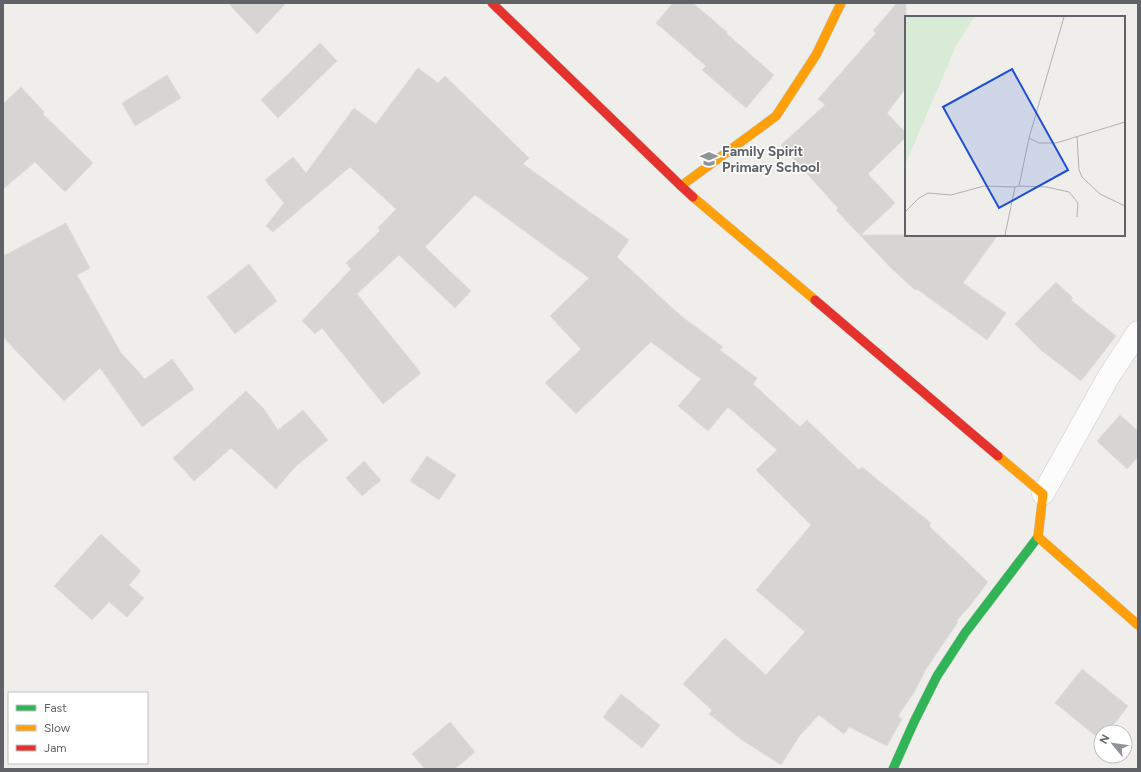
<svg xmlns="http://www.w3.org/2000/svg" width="1141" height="772" viewBox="0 0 1141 772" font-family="Figtree,sans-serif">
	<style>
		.building { fill: #d6d5d3; stroke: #deddd9 }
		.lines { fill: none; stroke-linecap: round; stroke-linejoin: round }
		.street-casing { stroke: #cbcccc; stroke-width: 23 }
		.fast-casing { stroke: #cacacb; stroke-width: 10 }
		.slow-casing { stroke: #cacacb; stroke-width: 10 }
		.jam-casing { stroke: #cacacb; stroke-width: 10 }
		.street { stroke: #fdfcfc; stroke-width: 22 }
		.fast { stroke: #30b455; stroke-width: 9 }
		.slow { stroke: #ff9f0a; stroke-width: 9 }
		.jam { stroke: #e5322d; stroke-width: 9 }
		.labels { text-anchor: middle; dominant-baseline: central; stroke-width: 3; stroke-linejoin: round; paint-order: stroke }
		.poi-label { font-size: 14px; font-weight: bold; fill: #5f6368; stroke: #fff; text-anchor: start }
		.inset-road { fill: none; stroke: #b1b2b2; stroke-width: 1 }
		.view { fill: #1d4ed8; fill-opacity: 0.15; stroke: #1d4ed8; stroke-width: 2 }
		.inset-edge { fill: none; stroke: #5f6368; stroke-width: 2 }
	</style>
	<rect width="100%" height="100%" fill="#efeeea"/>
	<!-- building -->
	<path class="building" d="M 228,3 L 286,3 L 257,34 Z
		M 673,3 L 693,3 L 727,32 L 726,33 L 774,75 L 746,108 L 702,70 L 706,66 L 656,23 Z
		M 897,3 L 906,3 L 906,88 L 887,113 L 906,133 L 906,137 L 868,174 L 895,203 L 861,235 L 998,235 L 963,283 L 1006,313 L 987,340 L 917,289 L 915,290 L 891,268 L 836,210 L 838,208 L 781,145 L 825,105 L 818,99 L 876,33 L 873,31 Z
		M 320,43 L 337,61 L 278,118 L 261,100 Z
		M 418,68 L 438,83 L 445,76 L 529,158 L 523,164 L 629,240 L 617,257 L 681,316 L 723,347 L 720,350 L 757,378 L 753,384 L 800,427 L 807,420 L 859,470 L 862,467 L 931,523 L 929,526 L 988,582 L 969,607 L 956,621 L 958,622 L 926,669 L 915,691 L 898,716 L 902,719 L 887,746 L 849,727 L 844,734 L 819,715 L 800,735 L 781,765 L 742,740 L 709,714 L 712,710 L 683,684 L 725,638 L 766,675 L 805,632 L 756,590 L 811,525 L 756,470 L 777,450 L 728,407 L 708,431 L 678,406 L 701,379 L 651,342 L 576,414 L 545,383 L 581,349 L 550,316 L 589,278 L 475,195 L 425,247 L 471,291 L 455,308 L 399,255 L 357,294 L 421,373 L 383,404 L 322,328 L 315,334 L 302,321 L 351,269 L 346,263 L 380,231 L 378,228 L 396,209 L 350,167 L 273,232 L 266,226 L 284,203 L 265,180 L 293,157 L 306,173 L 354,108 L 376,124 Z
		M 167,75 L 181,98 L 135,126 L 122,103 Z
		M 21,87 L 44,112 L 43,114 L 93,163 L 65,192 L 35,162 L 3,189 L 3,104 Z
		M 66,223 L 90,268 L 77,275 L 121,353 L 145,379 L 172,359 L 194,389 L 142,427 L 100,368 L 64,401 L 3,337 L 3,256 Z
		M 249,264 L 277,301 L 235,334 L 207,297 Z
		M 1056,282 L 1073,298 L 1071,300 L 1116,336 L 1081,381 L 1041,350 L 1015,324 Z
		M 246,391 L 264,409 L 278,430 L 303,410 L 328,440 L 296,466 L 276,489 L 231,448 L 194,481 L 173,458 Z
		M 1120,415 L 1138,431 L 1138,457 L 1127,469 L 1097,441 Z
		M 427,456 L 456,475 L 439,500 L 410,481 Z
		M 364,461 L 381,480 L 362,496 L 346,478 Z
		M 101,534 L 141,571 L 129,585 L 144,598 L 127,617 L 109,602 L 92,620 L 54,586 Z
		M 1082,669 L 1128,706 L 1108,732 L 1101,732 L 1101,740 L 1055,703 Z
		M 621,694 L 660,725 L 642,748 L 603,717 Z
		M 450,722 L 475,752 L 455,769 L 425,769 L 412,754 Z"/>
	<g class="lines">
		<!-- street casing -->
		<g class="street-casing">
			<path id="street" d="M 1043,494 L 1109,376 L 1138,332"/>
		</g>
		<!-- fast casing -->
		<g class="fast-casing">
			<path id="fast" d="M 893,769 L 914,722 L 937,676 L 965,633 L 1038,537"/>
		</g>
		<!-- slow casing -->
		<g class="slow-casing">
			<path id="slow" d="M 681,186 L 776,116 L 816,55 L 841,3
				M 693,197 L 815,300
				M 998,456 L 1043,494 L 1038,537 L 1138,625"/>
		</g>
		<!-- jam casing -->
		<g class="jam-casing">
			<path id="jam" d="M 492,3 L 681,186 L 693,197
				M 815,300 L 998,456"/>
		</g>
		<!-- street -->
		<use href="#street" class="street"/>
		<!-- fast -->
		<use href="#fast" class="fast"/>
		<!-- slow -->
		<use href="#slow" class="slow"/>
		<!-- jam -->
		<use href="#jam" class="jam"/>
	</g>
	<!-- icons -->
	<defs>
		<g id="school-bare" transform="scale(1.38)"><path d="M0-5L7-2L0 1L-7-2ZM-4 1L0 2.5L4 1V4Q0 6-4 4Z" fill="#919496" stroke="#fff" stroke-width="2.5" paint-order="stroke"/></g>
	</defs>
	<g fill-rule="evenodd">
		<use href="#school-bare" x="709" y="159"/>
	</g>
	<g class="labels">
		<!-- poi labels -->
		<g class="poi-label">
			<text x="722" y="151">Family Spirit<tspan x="722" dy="16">Primary School</tspan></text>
		</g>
	</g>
	<!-- overview -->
	<g transform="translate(905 16)">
		<rect width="220" height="220" fill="#efeeea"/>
		<path d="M 0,1 L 69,1 L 52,28 L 0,149 Z" fill="#d8ebd6"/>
		<path class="inset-road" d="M 172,121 L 174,154 L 177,161 L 195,178 L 220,190M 124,122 L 134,127 L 151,127 L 220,106M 114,170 L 142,171 L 164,176 L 173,187 L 172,201M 0,196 L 14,182 L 23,177 L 46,179 L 79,170 L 110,171M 100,219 L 110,171 L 114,170 L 124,122 L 159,1"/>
		<path class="view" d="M 107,53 L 163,154 L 94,192 L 38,91 Z"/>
		<rect width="220" height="220" class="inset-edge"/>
	</g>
	<!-- border -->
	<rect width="1141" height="772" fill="none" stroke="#5f6368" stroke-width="8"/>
	<!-- legend -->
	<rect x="8" y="692" width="140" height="72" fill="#ffffff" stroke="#bfc1c3"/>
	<rect x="16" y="705" width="20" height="6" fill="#30b455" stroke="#bfc1c3"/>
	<text x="44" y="712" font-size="12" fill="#5f6368">Fast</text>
	<rect x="16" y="725" width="20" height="6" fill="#ff9f0a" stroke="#bfc1c3"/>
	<text x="44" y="732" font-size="12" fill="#5f6368">Slow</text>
	<rect x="16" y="745" width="20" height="6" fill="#e5322d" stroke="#bfc1c3"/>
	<text x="44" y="752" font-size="12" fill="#5f6368">Jam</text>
	<!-- north arrow -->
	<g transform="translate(1113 744) rotate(299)"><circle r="19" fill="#ffffff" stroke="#bfc1c3"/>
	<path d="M0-3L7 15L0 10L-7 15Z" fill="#919496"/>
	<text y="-6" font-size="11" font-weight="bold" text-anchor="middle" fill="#5f6368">N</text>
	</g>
</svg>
